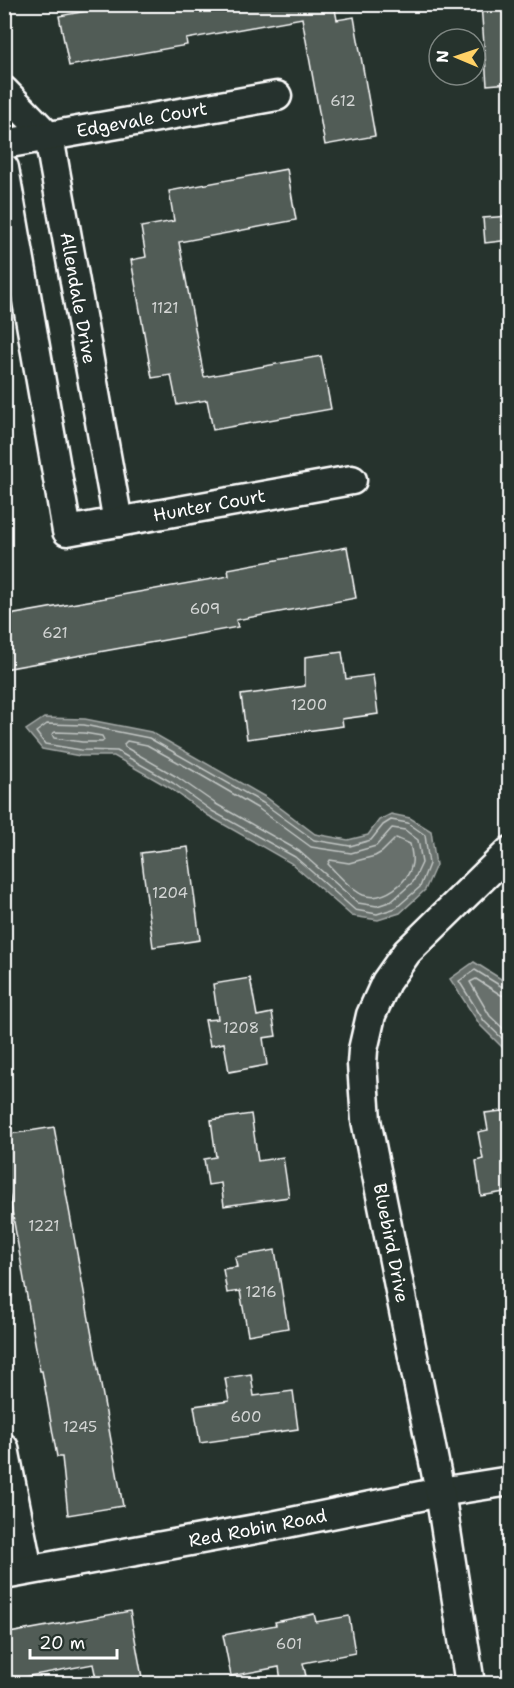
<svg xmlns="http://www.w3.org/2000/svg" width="514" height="1688" viewBox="0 0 514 1688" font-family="'Shantell Sans',sans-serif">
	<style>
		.water { fill: #67706c; stroke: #a4a9a7; stroke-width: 1.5 }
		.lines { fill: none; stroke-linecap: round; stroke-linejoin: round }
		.shore { stroke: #c2c6c4; stroke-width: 1.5 }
		.building { fill: #515c57; stroke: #fff; stroke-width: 1.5 }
		.street-casing { stroke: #fff; stroke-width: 33 }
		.street { stroke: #26332d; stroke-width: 28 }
		.labels { text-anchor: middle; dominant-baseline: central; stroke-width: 6; stroke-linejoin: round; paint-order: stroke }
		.number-label { font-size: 15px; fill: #d4d6d5 }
		.street-label { font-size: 18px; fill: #fff; stroke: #26332d }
	</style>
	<rect width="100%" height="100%" fill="#26332d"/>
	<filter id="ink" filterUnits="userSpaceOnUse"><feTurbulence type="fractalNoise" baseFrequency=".0167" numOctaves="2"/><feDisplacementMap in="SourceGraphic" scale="12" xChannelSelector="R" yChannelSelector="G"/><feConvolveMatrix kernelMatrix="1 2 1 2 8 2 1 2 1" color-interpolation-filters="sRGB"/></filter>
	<g filter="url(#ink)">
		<!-- water -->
		<path class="water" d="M 44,718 L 85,719 L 151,732 L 267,798 L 315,834 L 348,840 L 368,835 L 379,820 L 391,814 L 410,818 L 431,831 L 436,865 L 425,890 L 400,913 L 378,920 L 352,916 L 291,863 L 209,816 L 170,788 L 114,756 L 80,756 L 42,749 L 26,730 Z
			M 474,962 L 509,984 L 509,1054 L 480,1025 L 450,979 Z"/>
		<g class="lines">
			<!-- shore -->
			<path class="shore" d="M 47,724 L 84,725 L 149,738 L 263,803 L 314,840 L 350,846 L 371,840 L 383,825 L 391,820 L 408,823 L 425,835 L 429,864 L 420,887 L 396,908 L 377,914 L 355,910 L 295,857 L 212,811 L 173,783 L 117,751 L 81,750 L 45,744 L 36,732 Z
				M 55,732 L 84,733 L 102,736 L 104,740 L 102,742 L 82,742 L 54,738 L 52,734 Z
				M 127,741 L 147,745 L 192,770 L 259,809 L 311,847 L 351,853 L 376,846 L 392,828 L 405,830 L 418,840 L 422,863 L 413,882 L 392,901 L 377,906 L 358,903 L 299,851 L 216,804 L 177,777 L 125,747 L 124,744 Z
				M 396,838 L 410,844 C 411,849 413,857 412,863 C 409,883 383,902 363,895 C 353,891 335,872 328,864 L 330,860 L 349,863 L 375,856 L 382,852 Z
				M 510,989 L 504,988 L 475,970 L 459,981 L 484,1021 L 510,1046
				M 510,997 L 501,995 L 476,979 L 470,982 L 490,1016 L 510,1035"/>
		</g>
		<!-- building -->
		<path class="building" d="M 125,4 L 334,4 L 337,20 L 354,17 L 375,136 L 325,145 L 302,18 L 186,39 L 187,45 L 69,66 L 59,16 Z
			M 481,4 L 510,4 L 510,83 L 487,85 Z
			M 287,169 L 296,220 L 179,242 L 204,377 L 321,356 L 331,409 L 213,430 L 207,400 L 177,405 L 171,375 L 152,378 L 131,260 L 146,257 L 141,227 L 174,221 L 169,191 Z
			M 510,216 L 510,240 L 485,243 L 483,218 Z
			M 347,547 L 356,598 L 236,620 L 238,627 L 4,669 L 4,616 L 229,576 L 228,569 Z
			M 342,652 L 346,679 L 373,675 L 378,714 L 342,719 L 343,726 L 247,739 L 241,695 L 305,686 L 305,657 Z
			M 188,847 L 200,940 L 153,947 L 141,853 Z
			M 250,978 L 257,1016 L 272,1013 L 276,1036 L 263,1038 L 267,1065 L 229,1072 L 224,1043 L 210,1046 L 205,1020 L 218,1019 L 213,984 Z
			M 510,1110 L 510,1191 L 481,1196 L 476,1161 L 483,1159 L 478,1132 L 488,1130 L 485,1113 Z
			M 251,1114 L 258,1161 L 283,1157 L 289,1197 L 224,1206 L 221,1183 L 208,1185 L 204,1159 L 216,1157 L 211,1120 Z
			M 54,1127 L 123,1506 L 68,1515 L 62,1457 L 57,1457 L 42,1371 L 40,1371 L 4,1165 L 4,1135 Z
			M 275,1250 L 288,1328 L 248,1335 L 240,1291 L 227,1293 L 223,1269 L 237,1267 L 235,1257 Z
			M 251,1374 L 254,1396 L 293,1391 L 298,1429 L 200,1443 L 194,1406 L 229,1401 L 225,1378 Z
			M 130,1611 L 143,1683 L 97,1683 L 93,1664 L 8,1680 L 4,1661 L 4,1634 Z
			M 314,1614 L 316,1622 L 349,1616 L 355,1653 L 303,1663 L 306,1676 L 281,1681 L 279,1667 L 231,1676 L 223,1635 L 276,1625 L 275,1622 Z"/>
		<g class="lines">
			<!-- street casing -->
			<g class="street-casing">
				<g id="street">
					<path id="s1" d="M 4,91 L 49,137 L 118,522"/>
					<path id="s2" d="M 4,144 L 277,96"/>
					<path id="s3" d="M 4,168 L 67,531 L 352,480"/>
					<path d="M 4,1448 L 28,1570"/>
					<path id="s4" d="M 4,1575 L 272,1526 L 440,1492 L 510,1481"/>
					<path d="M 470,1684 L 440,1492 L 366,1120 L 362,1064 L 363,1050 L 371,1015 L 386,982 L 407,952 L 510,851"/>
				</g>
			</g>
			<!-- street -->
			<use href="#street" class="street"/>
		</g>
	</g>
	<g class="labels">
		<!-- number labels -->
		<g class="number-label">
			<text x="343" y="101">612</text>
			<text x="165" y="308">1121</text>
			<text x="205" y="609">609</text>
			<text x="55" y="633">621</text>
			<text x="309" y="705">1200</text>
			<text x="170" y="893">1204</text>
			<text x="241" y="1028">1208</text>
			<text x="44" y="1226">1221</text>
			<text x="261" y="1292">1216</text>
			<text x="246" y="1417">600</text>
			<text x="80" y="1427">1245</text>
			<text x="289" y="1644">601</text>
		</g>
		<!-- street labels -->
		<g class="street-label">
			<text stroke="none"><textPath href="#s2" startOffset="140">Edgevale Court</textPath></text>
			<text stroke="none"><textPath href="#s1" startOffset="228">Allendale Drive</textPath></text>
			<text stroke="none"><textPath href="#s3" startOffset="513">Hunter Court</textPath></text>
			<text transform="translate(391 1243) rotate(79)">Bluebird Drive</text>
			<text stroke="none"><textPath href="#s4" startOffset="258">Red Robin Road</textPath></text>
		</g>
	</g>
	<!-- margin -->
	<rect width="514" height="1688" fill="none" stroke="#26332d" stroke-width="24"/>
	<rect x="12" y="12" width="490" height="1664" fill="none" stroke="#fff" stroke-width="2" filter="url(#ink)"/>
	<!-- north arrow -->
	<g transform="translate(457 57) rotate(272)"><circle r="28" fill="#26332d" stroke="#7d8581" stroke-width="1.5"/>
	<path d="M0-4.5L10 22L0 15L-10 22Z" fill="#ffd166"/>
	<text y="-9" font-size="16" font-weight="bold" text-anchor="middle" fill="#ffffff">N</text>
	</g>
	<!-- scale -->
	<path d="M30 1649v9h87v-9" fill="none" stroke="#ffffff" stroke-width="3"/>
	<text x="39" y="1649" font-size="18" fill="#ffffff" stroke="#26332d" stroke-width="4.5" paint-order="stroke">20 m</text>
</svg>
